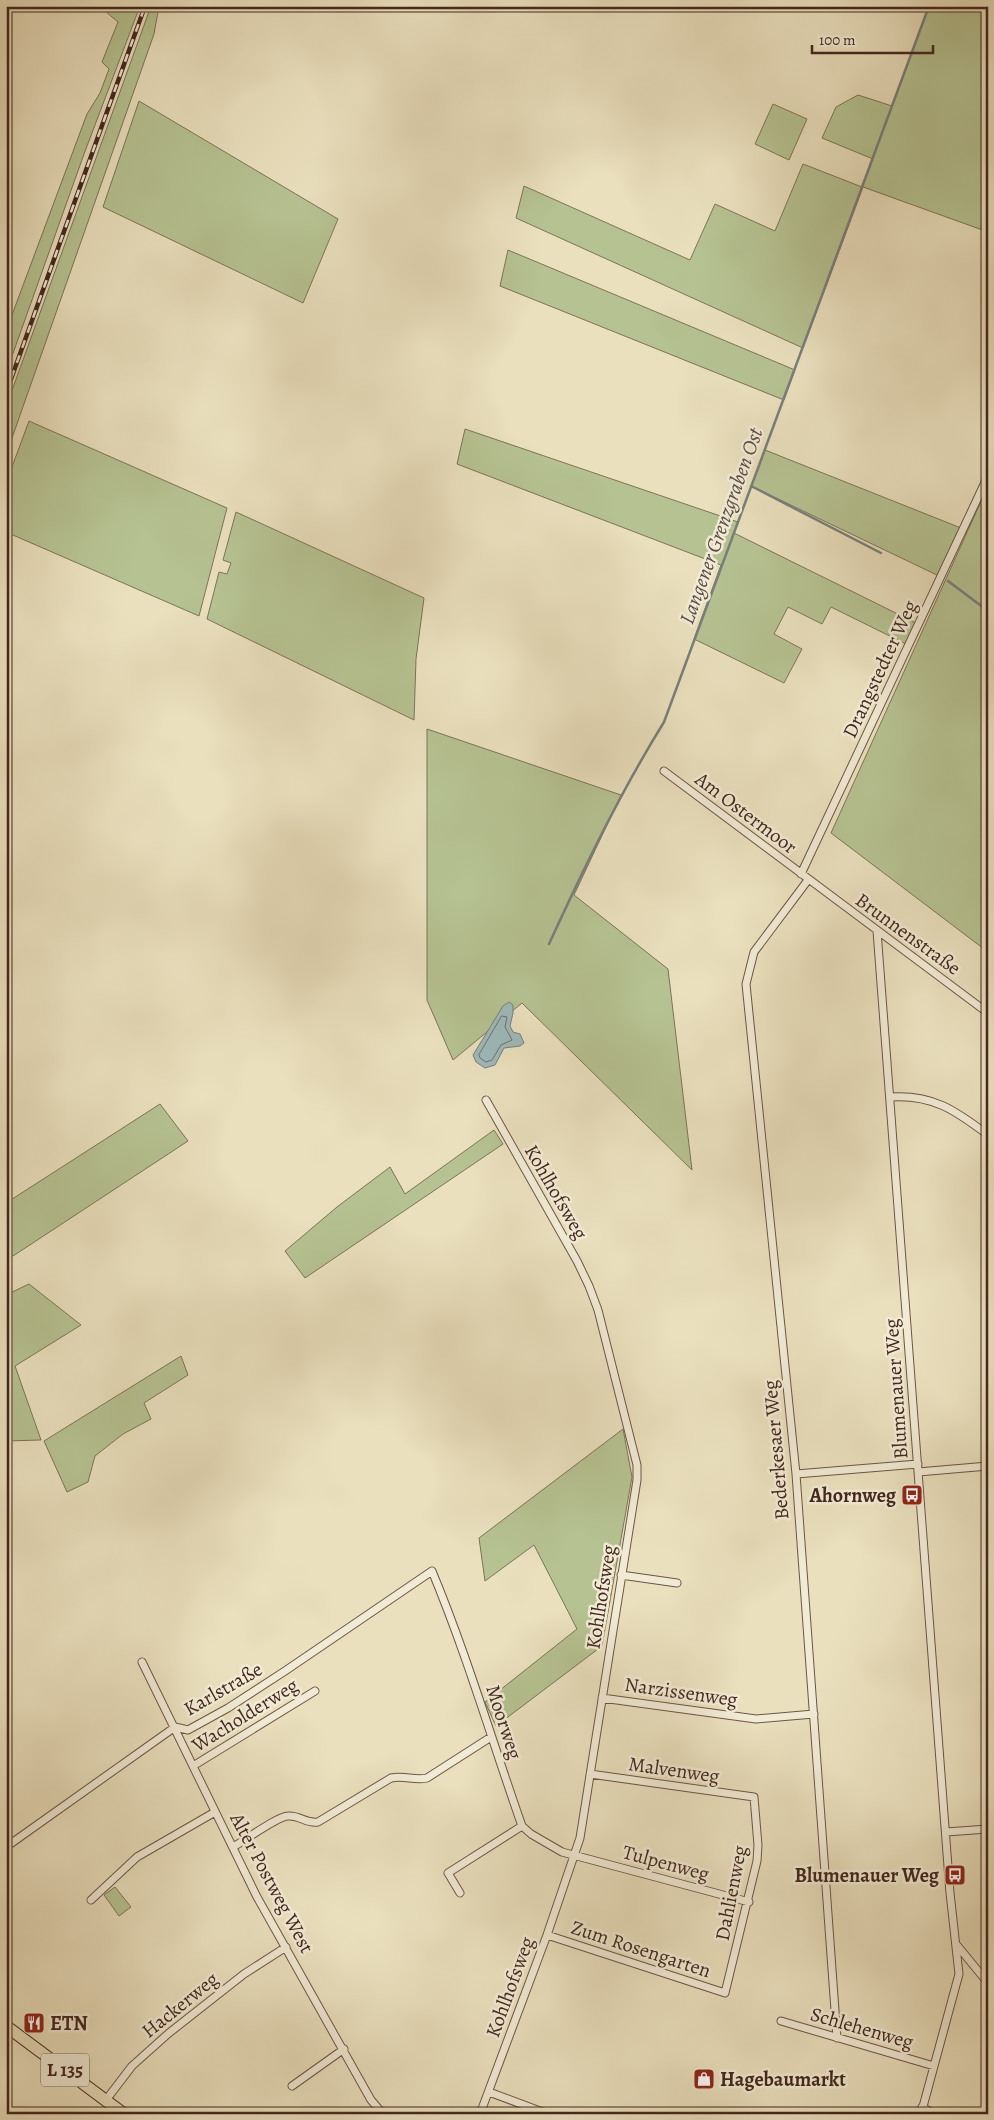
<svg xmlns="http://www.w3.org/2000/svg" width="994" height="2120" viewBox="0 0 994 2120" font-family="Alegreya,serif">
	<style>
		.green { fill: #b6c292; stroke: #7c7458 }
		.water { fill: #9dbabc; stroke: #797f7c }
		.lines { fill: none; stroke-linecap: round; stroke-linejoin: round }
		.shore { stroke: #70706c; stroke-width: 1 }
		.stream { stroke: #797f7c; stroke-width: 2.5 }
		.minor-casing { stroke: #6d5545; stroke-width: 9 }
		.primary-casing { stroke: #43271d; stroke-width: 13 }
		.minor { stroke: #f1ebd5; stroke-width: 7 }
		.primary { stroke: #eae0be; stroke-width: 11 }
		.rail-casing { stroke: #43271d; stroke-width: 4.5 }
		.rail { stroke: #f1ebd5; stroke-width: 2.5; stroke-dasharray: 8; stroke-linecap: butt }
		.labels { text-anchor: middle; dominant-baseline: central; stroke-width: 5; stroke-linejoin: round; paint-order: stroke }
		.shield { fill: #f1ebd5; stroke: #776254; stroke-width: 1 }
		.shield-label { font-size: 19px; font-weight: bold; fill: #43271d }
		.street-label { font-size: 20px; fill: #43271d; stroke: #f1ebd5 }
		.poi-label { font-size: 20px; font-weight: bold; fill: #43271d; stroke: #f1ebd5; text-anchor: end }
		.water-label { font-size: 21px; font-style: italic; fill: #5a4c45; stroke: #f1ebd5 }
	</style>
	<rect width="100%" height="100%" fill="#eae0be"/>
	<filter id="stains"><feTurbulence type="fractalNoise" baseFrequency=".004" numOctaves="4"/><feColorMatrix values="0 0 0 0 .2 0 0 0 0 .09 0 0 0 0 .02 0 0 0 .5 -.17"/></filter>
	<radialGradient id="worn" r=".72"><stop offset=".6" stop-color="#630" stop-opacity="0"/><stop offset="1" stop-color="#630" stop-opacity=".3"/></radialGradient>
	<!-- green -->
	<path class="green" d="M 99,6 L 140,6 L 84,154 L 6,373 L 6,331 L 87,114 L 100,93 L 109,69 L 102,62 L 118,22 Z
		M 151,6 L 159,6 L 154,34 L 6,455 L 6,407 Z
		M 929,6 L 988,6 L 988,232 L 863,187 L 803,348 L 516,218 L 524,186 L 690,260 L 715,204 L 775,231 L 803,164 L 862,187 L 873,159 L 822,138 L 836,107 L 858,95 L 892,106 Z
		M 139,101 L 338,219 L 303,303 L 103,207 Z
		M 773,104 L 807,119 L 789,160 L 755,144 Z
		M 508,250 L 795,370 L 784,400 L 500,286 Z
		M 29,421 L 227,508 L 199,616 L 6,532 L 6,483 Z
		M 465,429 L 738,522 L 734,533 L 916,623 L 906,644 L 831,607 L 822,624 L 788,607 L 774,634 L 802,649 L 784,683 L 694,639 L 721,565 L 457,464 Z
		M 765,450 L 961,528 L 939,576 L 751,486 Z
		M 988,486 L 988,952 L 831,833 Z
		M 236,512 L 424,598 L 416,659 L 414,720 L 207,619 L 219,572 L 227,574 L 231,563 L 223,560 Z
		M 427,729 L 621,795 L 574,895 L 668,969 L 692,1170 L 522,1003 L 453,1060 L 427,1000 Z
		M 160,1104 L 188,1141 L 13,1256 L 6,1251 L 6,1203 Z
		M 494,1130 L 503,1144 L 305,1278 L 285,1251 L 337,1207 L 390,1167 L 405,1194 Z
		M 29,1284 L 81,1325 L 15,1366 L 41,1440 L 6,1441 L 6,1295 Z
		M 181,1356 L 188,1375 L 144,1403 L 151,1419 L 123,1434 L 95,1456 L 88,1482 L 67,1492 L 44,1441 Z
		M 623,1429 L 632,1477 L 602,1646 L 496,1726 L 485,1702 L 577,1629 L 534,1545 L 485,1581 L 479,1538 Z
		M 115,1887 L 131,1907 L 119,1916 L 104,1895 Z"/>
	<!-- water -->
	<path class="water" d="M 509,1002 L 513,1005 L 513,1013 L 510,1026 L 513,1032 L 520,1034 L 524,1043 L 520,1046 L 504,1048 L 495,1065 L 485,1068 L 476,1062 L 473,1055 L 503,1006 Z"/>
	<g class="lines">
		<!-- shore -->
		<path class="shore" d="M 502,1016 L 507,1017 L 505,1027 L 512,1040 L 501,1045 L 492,1060 L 486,1062 L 480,1058 L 479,1055 Z"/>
		<!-- stream -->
		<path class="stream" d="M 751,486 L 881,553
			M 948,581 L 988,611
			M 549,944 C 584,868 620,793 664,722 L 929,6"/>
		<!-- minor casing -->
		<g class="minor-casing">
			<path id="minor" d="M 664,771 L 988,1013
				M 801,874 L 988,476
				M 808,880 L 754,952 L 746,984 L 796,1474 L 837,2038
				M 877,931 L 950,1893 L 959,1974 L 921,2114
				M 890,1097 C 932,1094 955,1110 988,1135
				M 918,1472 L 988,1466
				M 796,1474 L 918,1464
				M 621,1575 L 677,1583
				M 142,1662 L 257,1897 L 371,2100 L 383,2114
				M 602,1698 L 756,1719 L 814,1714
				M 193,1766 L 315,1691
				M 946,1832 L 988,1829
				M 6,1847 L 175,1727 L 188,1730 L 228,1708 L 285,1671 L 432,1571 C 467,1655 492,1741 522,1826 L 531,1834 L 562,1852 L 749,1902
				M 233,1847 C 244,1841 278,1816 288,1816 C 300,1815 306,1824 318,1822 L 391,1778 C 404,1775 415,1781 427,1778 L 491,1737
				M 460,1893 L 448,1873 L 522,1826
				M 91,1900 L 137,1857 L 215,1812
				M 547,1935 L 725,1993 L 757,1861 L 758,1845 L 754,1797 L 590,1774
				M 956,1944 L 988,1983
				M 6,1972 L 8,1990 L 6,1994
				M 781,2021 L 934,2066
				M 292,2086 L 344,2049
				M 489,2092 L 548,2114
				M 106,2100 L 132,2066 L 169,2033 L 244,1974 L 286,1947
				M 922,2107 L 934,2114
				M 480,2114 L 547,1935 L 580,1838 L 637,1480 L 637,1465 L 598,1310 L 589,1286 L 577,1261 L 486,1100"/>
		</g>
		<!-- primary casing -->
		<g class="primary-casing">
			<path id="primary" d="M 6,2026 L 124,2114"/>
		</g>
		<!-- minor -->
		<use href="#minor" class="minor"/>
		<!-- primary -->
		<use href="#primary" class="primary"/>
		<!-- rail casing -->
		<g class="rail-casing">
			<path id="rail" d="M 6,393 L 145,6"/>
		</g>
		<!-- rail -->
		<use href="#rail" class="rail"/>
	</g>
	<!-- icons -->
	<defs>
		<g id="bus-square" transform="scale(1.125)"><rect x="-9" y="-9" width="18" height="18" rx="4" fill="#8f2418" stroke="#f1ebd5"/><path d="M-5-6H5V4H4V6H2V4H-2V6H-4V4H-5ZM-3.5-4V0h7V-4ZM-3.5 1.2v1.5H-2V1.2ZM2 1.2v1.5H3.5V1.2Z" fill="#fff"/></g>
		<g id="restaurant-square" transform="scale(1.125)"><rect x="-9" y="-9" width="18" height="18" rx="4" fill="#8f2418" stroke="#f1ebd5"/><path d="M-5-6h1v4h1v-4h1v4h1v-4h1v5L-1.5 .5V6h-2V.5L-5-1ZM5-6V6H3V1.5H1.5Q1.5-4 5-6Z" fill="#fff"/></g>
		<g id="shop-square" transform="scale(1.125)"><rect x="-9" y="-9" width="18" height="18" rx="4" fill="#8f2418" stroke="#f1ebd5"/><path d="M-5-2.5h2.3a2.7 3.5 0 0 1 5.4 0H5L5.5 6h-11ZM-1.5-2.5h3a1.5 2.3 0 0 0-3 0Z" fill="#fff"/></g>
	</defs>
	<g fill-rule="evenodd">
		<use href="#bus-square" x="912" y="1495"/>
		<use href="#bus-square" x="955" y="1875"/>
		<use href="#restaurant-square" x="34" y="2023"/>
		<use href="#shop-square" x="704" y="2079"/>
	</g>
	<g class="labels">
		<!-- shield labels -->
		<rect class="shield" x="41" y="2053.5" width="48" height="33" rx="4"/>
		<g class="shield-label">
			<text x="65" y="2070">L 135</text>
		</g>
		<!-- street labels -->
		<g class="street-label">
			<text transform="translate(880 669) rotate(-65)">Drangstedter Weg</text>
			<text transform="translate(746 813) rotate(37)">Am Ostermoor</text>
			<text transform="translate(908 934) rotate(36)">Brunnenstraße</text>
			<text transform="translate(556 1192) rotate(60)">Kohlhofsweg</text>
			<text transform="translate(896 1389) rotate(-94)">Blumenauer Weg</text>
			<text transform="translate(776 1450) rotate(-95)">Bederkesaer Weg</text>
			<text transform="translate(601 1597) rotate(-81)">Kohlhofsweg</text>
			<text transform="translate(223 1689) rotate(-30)">Karlstraße</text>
			<text transform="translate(681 1692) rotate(8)">Narzissenweg</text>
			<text transform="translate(245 1715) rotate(-32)">Wacholderweg</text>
			<text transform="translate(504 1722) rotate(72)">Moorweg</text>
			<text transform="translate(674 1770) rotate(8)">Malvenweg</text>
			<text transform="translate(666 1863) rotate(15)">Tulpenweg</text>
			<text transform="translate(272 1883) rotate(62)">Alter Postweg West</text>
			<text transform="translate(731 1893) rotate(-79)">Dahlienweg</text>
			<text transform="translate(641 1949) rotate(18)">Zum Rosengarten</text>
			<text transform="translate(510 1987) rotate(-70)">Kohlhofsweg</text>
			<text transform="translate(180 2005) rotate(-39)">Hackerweg</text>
			<text transform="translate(862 2028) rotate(16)">Schlehenweg</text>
		</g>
		<!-- poi labels -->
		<g class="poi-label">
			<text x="896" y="1495">Ahornweg</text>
			<text x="939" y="1875">Blumenauer Weg</text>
			<text x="50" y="2023" text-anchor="start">ETN</text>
			<text x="720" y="2079" text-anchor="start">Hagebaumarkt</text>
		</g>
		<!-- water labels -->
		<g class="water-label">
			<text transform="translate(721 526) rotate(-70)">Langener Grenzgraben Ost</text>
		</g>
	</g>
	<!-- margin -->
	<rect width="994" height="2120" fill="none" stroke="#eae0be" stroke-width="25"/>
	<rect x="8" y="8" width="979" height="2105" fill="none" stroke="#43271d" stroke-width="2.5"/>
	<rect x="12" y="12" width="969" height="2095" fill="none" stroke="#43271d"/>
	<!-- scale -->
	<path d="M812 45v8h121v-8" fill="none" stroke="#43271d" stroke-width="2.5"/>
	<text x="819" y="45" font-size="15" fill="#43271d" stroke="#f1ebd5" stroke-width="4" paint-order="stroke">100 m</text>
	<rect width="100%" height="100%" filter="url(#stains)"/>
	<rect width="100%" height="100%" fill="url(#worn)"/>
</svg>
